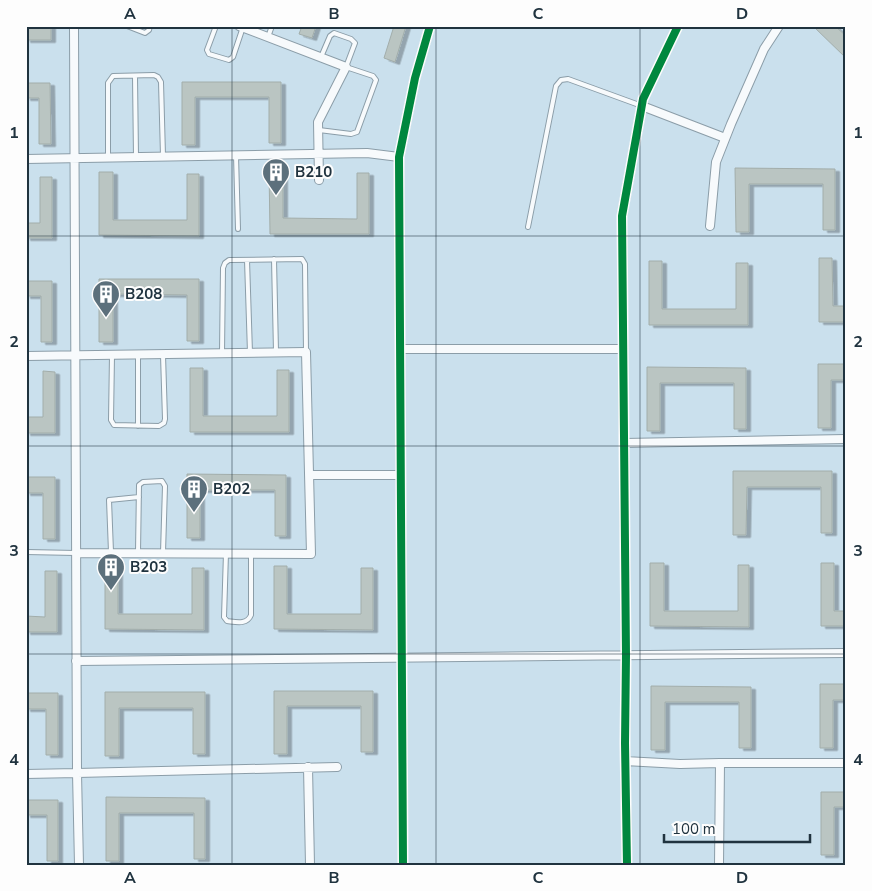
<svg xmlns="http://www.w3.org/2000/svg" width="872" height="891" viewBox="0 0 872 891" font-family="'Nunito Sans',sans-serif">
	<style>
		.building { fill: #bac5c2; stroke: #a2adaa; filter: url(#shadow) }
		.lines { fill: none; stroke-linecap: round; stroke-linejoin: round }
		.lane-casing { stroke: #8b9da8; stroke-width: 6 }
		.street-casing { stroke: #8b9da8; stroke-width: 10 }
		.lane { stroke: #f7fafc; stroke-width: 4 }
		.street { stroke: #f7fafc; stroke-width: 8 }
		.cycleway-casing { stroke: #fdfdfd; stroke-width: 11 }
		.cycleway { stroke: #00873e; stroke-width: 8 }
		.grid { fill: none; stroke: #20333f; stroke-width: 1; stroke-opacity: 0.55 }
		.labels { text-anchor: middle; dominant-baseline: central; stroke-width: 4; stroke-linejoin: round; paint-order: stroke }
		.poi-label { font-size: 15px; font-weight: bold; fill: #20333f; stroke: #fdfdfd; text-anchor: start }
		.neatline { fill: none; stroke: #20333f; stroke-width: 2 }
		.grid-label { font-size: 16px; text-anchor: middle; font-weight: bold; fill: #20333f }
	</style>
	<defs>
		<filter id="shadow"><feDropShadow dx="4.5" dy="2.5" stdDeviation="0" flood-color="#0004"/></filter>
	</defs>
	<rect width="100%" height="100%" fill="#cae0ed"/>
	<!-- building -->
	<path class="building" d="M 26,26 L 51,26 L 51,40 L 26,40 Z
		M 302,26 L 316,26 L 312,38 L 299,34 Z
		M 394,26 L 406,26 L 395,62 L 384,58 Z
		M 813,26 L 835,26 L 846,36 L 846,58 Z
		M 182,82 L 281,82 L 281,143 L 269,143 L 269,97 L 195,97 L 195,145 L 182,145 Z
		M 26,83 L 50,83 L 51,144 L 39,144 L 39,98 L 26,98 Z
		M 735,168 L 835,169 L 835,230 L 823,230 L 823,184 L 749,184 L 749,232 L 736,232 Z
		M 269,170 L 283,170 L 283,218 L 357,219 L 357,173 L 369,173 L 369,234 L 270,234 Z
		M 99,172 L 113,172 L 113,220 L 187,220 L 187,174 L 199,174 L 199,236 L 99,235 Z
		M 40,177 L 52,177 L 52,238 L 26,238 L 26,223 L 40,223 Z
		M 819,258 L 832,258 L 833,306 L 846,306 L 846,322 L 819,322 Z
		M 649,261 L 662,261 L 662,309 L 736,309 L 736,263 L 748,263 L 748,325 L 649,325 Z
		M 99,279 L 199,279 L 199,341 L 187,341 L 187,295 L 113,294 L 113,342 L 99,342 Z
		M 26,281 L 52,281 L 52,342 L 41,342 L 41,296 L 26,296 Z
		M 818,364 L 846,364 L 846,380 L 831,380 L 831,428 L 818,428 Z
		M 647,367 L 746,368 L 746,429 L 734,429 L 734,383 L 660,383 L 660,431 L 647,431 Z
		M 190,368 L 203,368 L 203,416 L 277,416 L 277,370 L 289,370 L 289,432 L 190,432 Z
		M 43,371 L 55,372 L 55,433 L 26,433 L 26,417 L 43,417 Z
		M 733,471 L 832,471 L 832,533 L 821,533 L 821,487 L 747,487 L 746,535 L 733,535 Z
		M 187,474 L 286,475 L 286,536 L 275,536 L 275,490 L 200,490 L 200,538 L 187,538 Z
		M 26,477 L 55,477 L 55,539 L 43,539 L 43,493 L 26,493 Z
		M 650,563 L 664,563 L 664,611 L 738,611 L 738,565 L 749,565 L 749,627 L 650,626 Z
		M 821,563 L 834,563 L 834,611 L 846,611 L 846,626 L 821,626 Z
		M 105,566 L 118,566 L 118,614 L 192,614 L 192,568 L 204,568 L 204,630 L 105,629 Z
		M 274,566 L 287,566 L 287,614 L 361,614 L 361,568 L 373,568 L 373,630 L 274,629 Z
		M 45,571 L 57,571 L 57,632 L 26,632 L 26,616 L 45,617 Z
		M 820,684 L 846,684 L 846,700 L 833,700 L 833,748 L 820,748 Z
		M 651,686 L 751,687 L 751,748 L 739,748 L 739,702 L 665,702 L 665,750 L 651,750 Z
		M 274,691 L 373,691 L 373,752 L 361,752 L 361,706 L 287,706 L 287,754 L 274,754 Z
		M 105,692 L 205,692 L 205,754 L 193,754 L 193,708 L 119,708 L 119,756 L 105,756 Z
		M 26,693 L 58,693 L 58,755 L 46,755 L 46,709 L 26,709 Z
		M 821,792 L 846,792 L 846,807 L 834,807 L 834,855 L 821,855 Z
		M 106,797 L 205,798 L 205,859 L 194,859 L 194,813 L 119,813 L 119,861 L 106,861 Z
		M 26,800 L 58,800 L 58,861 L 47,861 L 47,815 L 26,815 Z"/>
	<g class="lines">
		<!-- lane casing -->
		<g class="lane-casing">
			<path id="lane" d="M 127,26 L 145,33 L 149,30 L 150,26
				M 216,26 L 207,50 L 209,54 L 229,60 L 233,57 L 243,27
				M 268,37 L 272,26
				M 135,76 L 136,157
				M 319,130 L 351,134 L 357,132 L 376,80 L 373,76 L 346,67 L 355,43 L 351,39 L 334,33 L 330,36 L 321,57
				M 236,155 L 238,229
				M 108,157 L 108,83 L 113,76 L 154,75 L 158,77 L 161,82 L 163,156
				M 528,227 L 556,86 L 561,80 L 568,79 L 642,106
				M 274,259 L 276,352
				M 247,260 L 250,353
				M 222,353 L 223,268 L 225,263 L 229,260 L 302,259 L 305,264 L 306,352
				M 112,355 L 111,420 L 114,425 L 159,426 L 164,423 L 165,419 L 163,355
				M 138,355 L 138,426
				M 26,552 L 76,553
				M 111,552 L 109,500 L 139,497
				M 138,553 L 139,485 L 143,482 L 162,481 L 165,486 L 163,553
				M 226,553 L 224,617 L 227,621 C 236,622 247,625 251,615 L 251,554"/>
		</g>
		<!-- street casing -->
		<g class="street-casing">
			<path id="street" d="M 239,26 L 346,67 L 318,122 L 319,180
				M 642,106 L 725,138
				M 26,159 L 367,153 L 399,157
				M 710,226 L 716,162 L 731,124 L 764,49 L 779,26
				M 400,349 L 623,349
				M 26,356 L 306,352 L 311,554 L 76,553
				M 624,443 L 846,439
				M 310,475 L 400,475
				M 76,661 L 846,653
				M 625,761 L 680,764 L 720,763
				M 308,767 L 310,865
				M 26,774 L 77,773 L 74,26
				M 79,865 L 77,773 L 337,767
				M 403,865 L 399,157 L 415,78 L 430,26
				M 627,865 L 625,743 L 626,655 L 622,216 L 643,99 L 678,26
				M 719,865 L 720,763 L 846,763"/>
		</g>
		<!-- lane -->
		<use href="#lane" class="lane"/>
		<!-- street -->
		<use href="#street" class="street"/>
		<!-- cycleway casing -->
		<g class="cycleway-casing">
			<path id="cycleway" d="M 403,865 L 399,157 L 415,78 L 430,26
				M 627,865 L 625,743 L 626,655 L 622,216 L 643,99 L 678,26"/>
		</g>
		<!-- cycleway -->
		<use href="#cycleway" class="cycleway"/>
	</g>
	<!-- grid -->
	<path class="grid" d="M 232,26 L 232,865M 436,26 L 436,865M 640,26 L 640,865M 26,236 L 846,236M 26,446 L 846,446M 26,654 L 846,654"/>
	<!-- icons -->
	<defs>
		<g id="building-pin" transform="scale(1.4375)"><path d="M0 17L-7.5 6A9.5 9.5 0 1 1 7.5 6Z" fill="#5c707c" stroke="#fdfdfd"/><path d="M-4-6H4V6H1V3H-1V6H-4ZM-2.5-4.3h1.7v1.8h-1.7ZM.8-4.3h1.7v1.8H.8ZM-2.5-1h1.7V.8h-1.7ZM.8-1h1.7V.8H.8Z" fill="#fff"/></g>
	</defs>
	<g fill-rule="evenodd">
		<use href="#building-pin" x="276" y="172"/>
		<use href="#building-pin" x="106" y="294"/>
		<use href="#building-pin" x="194" y="489"/>
		<use href="#building-pin" x="111" y="567"/>
	</g>
	<g class="labels">
		<!-- poi labels -->
		<g class="poi-label">
			<text x="295" y="172">B210</text>
			<text x="125" y="294">B208</text>
			<text x="213" y="489">B202</text>
			<text x="130" y="567">B203</text>
		</g>
	</g>
	<!-- border -->
	<rect width="872" height="891" fill="none" stroke="#fdfdfd" stroke-width="55"/>
	<!-- scale -->
	<path d="M664 834v8h146v-8" fill="none" stroke="#20333f" stroke-width="2.5"/>
	<text x="672" y="834" font-size="15" fill="#20333f" stroke="#fdfdfd" stroke-width="4" paint-order="stroke">100 m</text>
	<rect x="28" y="28" width="816" height="836" class="neatline"/>
	<g class="grid-label">
		<text x="130" y="19">A</text>
		<text x="334" y="19">B</text>
		<text x="538" y="19">C</text>
		<text x="742" y="19">D</text>
		<text x="14" y="138">1</text>
		<text x="858" y="138">1</text>
		<text x="14" y="347">2</text>
		<text x="858" y="347">2</text>
		<text x="14" y="556">3</text>
		<text x="858" y="556">3</text>
		<text x="14" y="765">4</text>
		<text x="858" y="765">4</text>
		<text x="130" y="883">A</text>
		<text x="334" y="883">B</text>
		<text x="538" y="883">C</text>
		<text x="742" y="883">D</text>
	</g>
</svg>
